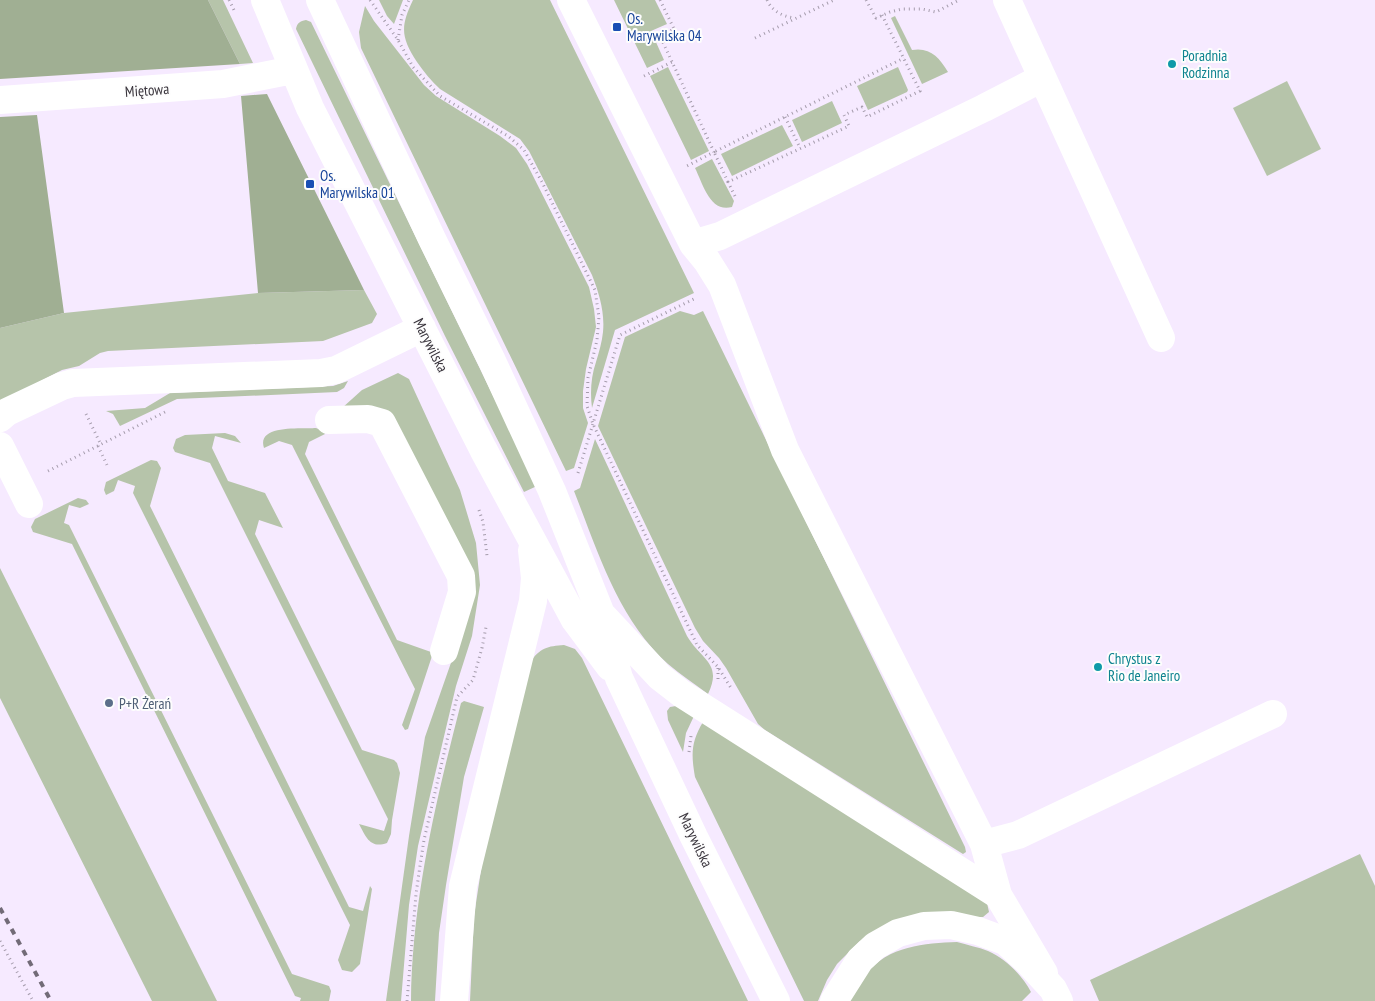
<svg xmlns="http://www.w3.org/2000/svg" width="1375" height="1001" viewBox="0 0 1375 1001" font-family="'PT Sans Narrow',sans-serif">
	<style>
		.green { fill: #b6c4aa }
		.forest { fill: #a0af93 }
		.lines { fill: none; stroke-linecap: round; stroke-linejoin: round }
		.path { stroke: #a59cac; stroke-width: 3; stroke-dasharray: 1 4; stroke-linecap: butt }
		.minor { stroke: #fff; stroke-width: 28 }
		.major { stroke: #fff; stroke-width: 28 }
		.rail { stroke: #726b77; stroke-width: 4; stroke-dasharray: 6 6; stroke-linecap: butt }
		.transit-dot { fill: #1a4fb4; stroke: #fdfdfd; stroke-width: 2 }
		.culture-dot { fill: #0f9aa8; stroke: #fdfdfd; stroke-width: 2 }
		.service-dot { fill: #5c6f8a; stroke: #fdfdfd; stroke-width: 2 }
		.labels { text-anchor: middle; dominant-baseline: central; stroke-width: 4; stroke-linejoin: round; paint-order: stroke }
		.transit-label { font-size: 15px; fill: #164399; stroke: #fdfdfd; text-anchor: start }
		.culture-label { font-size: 15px; fill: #0d838f; stroke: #fdfdfd; text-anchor: start }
		.street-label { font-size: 15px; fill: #39343c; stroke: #fdfdfd }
		.service-label { font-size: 15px; fill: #4e5e75; stroke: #fdfdfd; text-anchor: start }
	</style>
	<rect width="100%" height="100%" fill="#f6eaff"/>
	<!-- green -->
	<path class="green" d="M 208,0 L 223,0 L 253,63 L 240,64 Z
		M 379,0 L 403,0 L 394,24 L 387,16 Z
		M 413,0 L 550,0 L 694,293 L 615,330 L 592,408 C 590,393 591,376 596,362 C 599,352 602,342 603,332 C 605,312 599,293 592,275 L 529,151 L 520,139 L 440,89 C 431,81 424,72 417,62 C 401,37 400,27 413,0 Z
		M 614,0 L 655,0 L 667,24 L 651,31 L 664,60 L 647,68 Z
		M 365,6 L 374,21 L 424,85 L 436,96 L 500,136 L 516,148 L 527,164 L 589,287 L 594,309 L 596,327 L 586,369 L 583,391 L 583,408 L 588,423 L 574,468 L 566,471 L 361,48 L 359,32 Z
		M 895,16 L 912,50 C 930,47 939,57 948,72 L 922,84 L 891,18 Z
		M 306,20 L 311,22 L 537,486 L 524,492 L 445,336 L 296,29 C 297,23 300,21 306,20 Z
		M 668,67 L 709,151 L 691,160 L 650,76 Z
		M 898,67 L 908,90 L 907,92 L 868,110 L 857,86 Z
		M 1287,81 L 1321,149 L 1267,176 L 1233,108 Z
		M 832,101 L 842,123 L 802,142 L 792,120 Z
		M 782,125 L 793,146 L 732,176 L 721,154 Z
		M 712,159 L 734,201 L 732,207 C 710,213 703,184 695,168 Z
		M 364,290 L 377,314 L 372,323 L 323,341 L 108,351 L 100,353 L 79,366 L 62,370 L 0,402 L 0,328 L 64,313 L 258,293 Z
		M 680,311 L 694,315 L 703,311 L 965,847 L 966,852 L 963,854 L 765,730 L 758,724 L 726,668 L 719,658 L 703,641 L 695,628 L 598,426 L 625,337 Z
		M 398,373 L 409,379 L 460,490 L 476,543 L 480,585 L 472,636 L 456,686 L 418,846 L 409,905 L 401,1001 L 386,1001 L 409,836 L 425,737 L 474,597 L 384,410 L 373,407 L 342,408 L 362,390 Z
		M 348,381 L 344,388 L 337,392 L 177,399 L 120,426 L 113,414 L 106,411 L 145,408 L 170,393 L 333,386 Z
		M 316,428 L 323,431 L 325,434 L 309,442 L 305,454 L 397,640 L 431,652 L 432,656 L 408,729 L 405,730 L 402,725 L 415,689 L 292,445 L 279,441 L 264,448 C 256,424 302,429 316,428 Z
		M 225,433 L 235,436 L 241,443 L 215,436 L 212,448 L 228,481 L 265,493 L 283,528 L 259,520 L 255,534 L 362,750 L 394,760 L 397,763 L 400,773 L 392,820 L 391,834 L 387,843 C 370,849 366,837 359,824 L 384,831 L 388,819 L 210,463 L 175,452 L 173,448 L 176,439 L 185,435 Z
		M 595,439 L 687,636 C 701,660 723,663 708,694 C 695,684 681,675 668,664 C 618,619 598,552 574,491 L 580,488 Z
		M 151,460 L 157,461 L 161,468 L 150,506 L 349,907 L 363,911 L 370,886 L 372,889 L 360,964 L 352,972 L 342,970 L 338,960 L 350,925 L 133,493 L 135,486 L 118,480 L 114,491 L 106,495 L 104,490 L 106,482 Z
		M 78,498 L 86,500 L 89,504 L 80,508 L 69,505 L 64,523 L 69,525 L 292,974 L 329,986 L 331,991 L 329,1001 L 300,1001 L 301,998 L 295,996 L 72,544 L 33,532 L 31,527 L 35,519 Z
		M 0,568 L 217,1001 L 152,1001 L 0,698 Z
		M 564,645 L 575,649 L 582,658 L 748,1001 L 470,1001 L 474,916 L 485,844 L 530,663 C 539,648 548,646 564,645 Z
		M 464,701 L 484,707 L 464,777 L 446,885 L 439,933 L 435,1001 L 411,1001 C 412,900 436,800 461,703 Z
		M 676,706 L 694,716 L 686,733 L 683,752 L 668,720 L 667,711 L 670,707 Z
		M 703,722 L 987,903 L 989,912 L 983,917 L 976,917 L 860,941 L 837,964 L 827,980 L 818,1001 L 804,1001 L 695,777 C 691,754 691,742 703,722 Z
		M 1360,854 L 1375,886 L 1375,1001 L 1099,1001 L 1090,980 Z
		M 957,942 C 967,945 978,947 988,951 C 1006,959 1022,975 1031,992 L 1022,1001 L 849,1001 C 855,992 860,983 866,974 C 888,946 925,943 957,942 Z"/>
	<!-- forest -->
	<path class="forest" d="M 0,0 L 208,0 L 240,64 L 0,79 Z
		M 267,94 L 364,290 L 258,293 L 241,96 Z
		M 37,115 L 64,313 L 0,328 L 0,117 Z"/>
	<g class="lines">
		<!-- path -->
		<path class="path" d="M 229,0 L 235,12
			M 370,0 L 398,40 L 413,67 L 440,96 L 508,136 L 524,150 L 542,182 L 595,290 L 599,317 L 597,340 L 588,378 L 587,406 L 593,424 L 697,645 L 718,667 L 731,688
			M 660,0 L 674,29 L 660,36 L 714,152 L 687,166
			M 767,0 C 772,11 782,16 794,18
			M 866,0 L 876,18 L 890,12 L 902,9 L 922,9 L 936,12 L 959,0
			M 755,38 L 834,0
			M 398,40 L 402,15 L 409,0
			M 644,76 L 672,62
			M 785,117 L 800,148
			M 728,182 L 714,152 L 904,58
			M 735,196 L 728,182 L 849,126 L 844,115 L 862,107 L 867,117 L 920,91 L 882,15
			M 86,414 L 101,445
			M 98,446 L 107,465
			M 48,471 L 165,412
			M 578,473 L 620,335 L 696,298
			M 479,510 L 483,522 L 487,556
			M 718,668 L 718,681
			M 689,752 L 691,736
			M 0,941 L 33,1001
			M 407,1001 L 416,894 L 420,866 L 424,840 L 457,697 L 473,680 L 482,648 L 486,627"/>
		<!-- minor -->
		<path class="minor" d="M 265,0 L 310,108 L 483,449 L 575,620 L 610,667
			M 320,0 L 432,239 L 492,361 L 552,491 L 601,614 L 619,678 L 694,837 L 776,1001
			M 571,0 L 693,244 L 707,261 L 722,285 L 785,450 L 984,844 L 998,895 L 1044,973
			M 1007,0 L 1161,338
			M 0,100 L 223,84 L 293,70
			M 693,244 L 720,236 L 984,108 L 1042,78
			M 0,418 L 7,412 L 62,386 L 73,383 L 321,373 L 336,370 L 422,328
			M 329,420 L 368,419 L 382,423 L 461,576 L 462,592 L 444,651
			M 0,446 L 29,504
			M 604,617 L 660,677 L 682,694 L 998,895
			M 984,844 L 1018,835 L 1273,714
			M 454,1001 L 463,886 L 533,601 L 535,578 L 532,550"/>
		<!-- major -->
		<path class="major" d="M 834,1001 L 860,960 L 875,946 L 898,933 L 924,926 L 951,925 L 978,931 L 1005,941 L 1028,962 L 1053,989 L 1059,1001"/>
		<!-- rail -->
		<path class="rail" d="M 0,908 L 51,1001"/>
	</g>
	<!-- markers -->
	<g class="transit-dot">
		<rect x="612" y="22" width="10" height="10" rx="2.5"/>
		<rect x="305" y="179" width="10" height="10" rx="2.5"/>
	</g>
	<g class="culture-dot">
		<circle cx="1172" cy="64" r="5"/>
		<circle cx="1098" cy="667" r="5"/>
	</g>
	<circle class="service-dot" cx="109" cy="703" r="5"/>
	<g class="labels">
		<!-- transit labels -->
		<g class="transit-label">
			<text x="627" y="18">Os.<tspan x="627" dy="17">Marywilska 04</tspan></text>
			<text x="320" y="175">Os.<tspan x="320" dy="17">Marywilska 01</tspan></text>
		</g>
		<!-- culture labels -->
		<g class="culture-label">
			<text x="1182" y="55">Poradnia<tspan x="1182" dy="17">Rodzinna</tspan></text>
			<text x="1108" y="658">Chrystus z<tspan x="1108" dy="17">Rio de Janeiro</tspan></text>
		</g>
		<!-- street labels -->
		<g class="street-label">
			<text transform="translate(147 90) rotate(-4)">Miętowa</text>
			<text transform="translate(431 345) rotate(63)">Marywilska</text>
			<text transform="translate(696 840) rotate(64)">Marywilska</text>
		</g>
		<!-- service labels -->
		<g class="service-label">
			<text x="119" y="703">P+R Żerań</text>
		</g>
	</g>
</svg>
